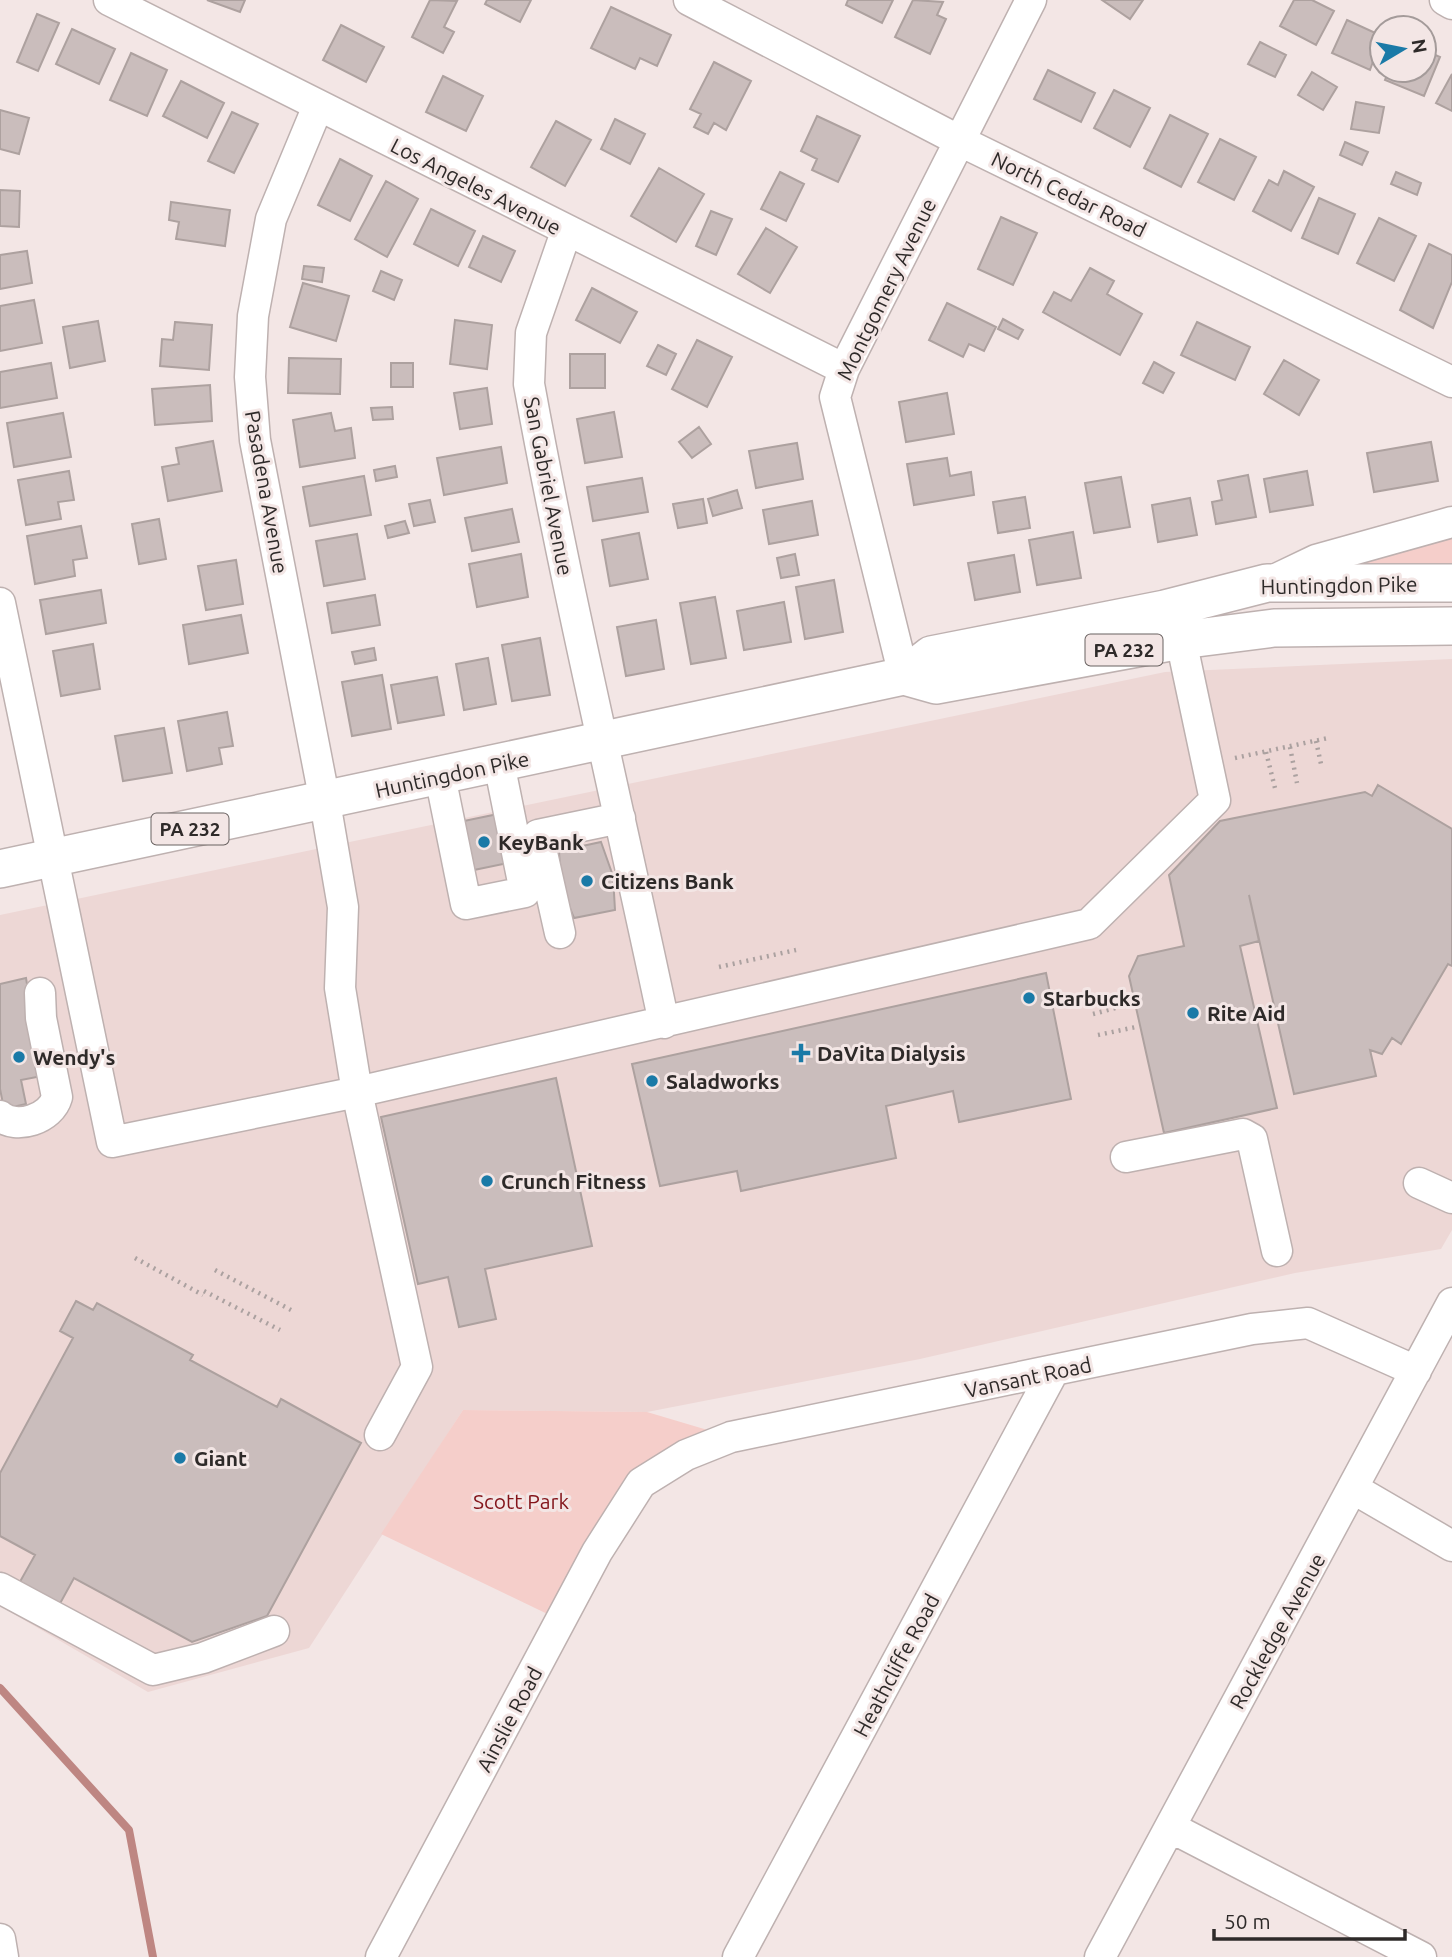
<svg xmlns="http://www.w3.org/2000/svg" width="1452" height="1957" viewBox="0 0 1452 1957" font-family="Ubuntu,sans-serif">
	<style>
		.built { fill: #edd7d5 }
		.green { fill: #f5ceca }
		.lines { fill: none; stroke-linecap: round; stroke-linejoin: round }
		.stream { stroke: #be8682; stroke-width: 8 }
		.building { fill: #cabdbc; stroke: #ada19f; stroke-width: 2 }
		.minor-casing { stroke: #beb1b0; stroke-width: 33 }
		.major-casing { stroke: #beb1b0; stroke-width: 40 }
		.path { stroke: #aba1a0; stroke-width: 4.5; stroke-dasharray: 2 5; stroke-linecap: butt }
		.minor { stroke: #fff; stroke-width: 30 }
		.major { stroke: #fff; stroke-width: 37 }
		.poi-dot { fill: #1a7aa7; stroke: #f3e6e5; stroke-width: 2.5 }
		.labels { text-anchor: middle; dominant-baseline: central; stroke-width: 6; stroke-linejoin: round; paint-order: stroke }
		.shield { fill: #f3e6e5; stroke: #696261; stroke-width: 2 }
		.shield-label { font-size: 19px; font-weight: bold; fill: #2e2a29 }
		.street-label { font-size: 21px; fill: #2e2a29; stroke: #f3e6e5 }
		.poi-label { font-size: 21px; font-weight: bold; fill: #2e2a29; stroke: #f3e6e5; text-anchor: start }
		.park-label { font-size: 21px; fill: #83141a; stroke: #f3e6e5 }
	</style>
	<rect width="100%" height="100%" fill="#f3e6e5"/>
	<!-- built -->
	<path class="built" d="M 1452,659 L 1452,1230 L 1441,1249 L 1295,1273 L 920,1359 L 647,1412 L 463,1410 L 309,1648 L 148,1692 L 0,1606 L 0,915 L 1165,672 Z"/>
	<!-- green -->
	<path class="green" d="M 1452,538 L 1452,564 L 1348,565 L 1349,559 Z
		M 463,1410 L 647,1412 L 731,1437 L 641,1483 L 562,1621 L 381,1534 Z"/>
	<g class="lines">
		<!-- stream -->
		<path class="stream" d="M 0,1688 L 129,1830 L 153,1957"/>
	</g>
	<!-- building -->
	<path class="building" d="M 207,0 L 245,0 L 240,12 Z
		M 430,0 L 457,1 L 444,27 L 454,32 L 443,53 L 412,37 Z
		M 487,0 L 531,0 L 520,22 L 485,4 Z
		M 848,0 L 893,0 L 882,23 L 846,5 Z
		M 913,0 L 943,2 L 937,15 L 946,19 L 930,54 L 895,37 Z
		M 1102,0 L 1143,0 L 1130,19 Z
		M 1294,0 L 1312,0 L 1334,11 L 1316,45 L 1280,26 Z
		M 611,7 L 671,35 L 657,66 L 640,58 L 635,69 L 591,48 Z
		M 37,14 L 59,23 L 38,71 L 17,62 Z
		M 1347,20 L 1382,36 L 1370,70 L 1332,53 Z
		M 341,25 L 384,47 L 366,82 L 323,60 Z
		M 72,29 L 115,49 L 99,84 L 56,64 Z
		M 1260,42 L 1286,55 L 1275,77 L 1248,64 Z
		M 1424,50 L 1440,57 L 1424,96 L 1385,80 L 1389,70 L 1424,70 Z
		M 131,53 L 167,70 L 147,116 L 110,100 Z
		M 714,62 L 751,81 L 726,130 L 714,123 L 708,134 L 694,127 L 701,114 L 690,109 Z
		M 1048,70 L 1095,93 L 1081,122 L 1034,99 Z
		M 1312,72 L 1337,87 L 1323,110 L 1298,95 Z
		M 1452,74 L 1452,111 L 1436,103 Z
		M 443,76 L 483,96 L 466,131 L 426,112 Z
		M 181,81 L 224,103 L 207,138 L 163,116 Z
		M 1114,90 L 1150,108 L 1130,147 L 1094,128 Z
		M 1356,102 L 1384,107 L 1379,133 L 1351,129 Z
		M 0,110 L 29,118 L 19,154 L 0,149 Z
		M 232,112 L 258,124 L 234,173 L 208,161 Z
		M 1170,115 L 1208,134 L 1181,187 L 1144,168 Z
		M 817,116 L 860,136 L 838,182 L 812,170 L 817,159 L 801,151 Z
		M 615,119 L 645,134 L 630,164 L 601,149 Z
		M 556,121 L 591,140 L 565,186 L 531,167 Z
		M 1220,139 L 1256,157 L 1234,200 L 1198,182 Z
		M 1345,142 L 1368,152 L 1362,165 L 1340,155 Z
		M 340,159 L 372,176 L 350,221 L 318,205 Z
		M 659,168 L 704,194 L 676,242 L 631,216 Z
		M 1284,171 L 1314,187 L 1291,231 L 1253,211 L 1269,180 L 1278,185 Z
		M 780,172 L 804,184 L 786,221 L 761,209 Z
		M 1396,172 L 1421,183 L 1417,195 L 1391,184 Z
		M 386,181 L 418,199 L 387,257 L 355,239 Z
		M 0,190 L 20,191 L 19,227 L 0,226 Z
		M 1319,198 L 1355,214 L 1338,254 L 1302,238 Z
		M 171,202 L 230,210 L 225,246 L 176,239 L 179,222 L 169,220 Z
		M 431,209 L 475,231 L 458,266 L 414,244 Z
		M 711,211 L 732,219 L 716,255 L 696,246 Z
		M 1001,217 L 1037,233 L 1013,285 L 978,269 Z
		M 1379,218 L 1416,236 L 1394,281 L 1357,263 Z
		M 766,228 L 797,247 L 770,293 L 738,274 Z
		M 483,236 L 515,251 L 501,282 L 469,267 Z
		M 1429,244 L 1452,255 L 1452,282 L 1433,328 L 1400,310 Z
		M 27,251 L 32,283 L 0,289 L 0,255 Z
		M 304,266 L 324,268 L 322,282 L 302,279 Z
		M 1090,268 L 1114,281 L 1107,294 L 1142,314 L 1120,355 L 1043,312 L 1054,292 L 1071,301 Z
		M 381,271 L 402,280 L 394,300 L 373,291 Z
		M 303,283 L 349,296 L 336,341 L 290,327 Z
		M 592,288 L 637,312 L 620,343 L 576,320 Z
		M 34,300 L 42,343 L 0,351 L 0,306 Z
		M 947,303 L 996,327 L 984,351 L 969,344 L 963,357 L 929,340 Z
		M 1003,319 L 1023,330 L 1018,339 L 998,329 Z
		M 455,320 L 492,325 L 487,369 L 450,364 Z
		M 98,321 L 105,361 L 70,368 L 63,327 Z
		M 175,322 L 212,325 L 209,370 L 160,366 L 162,339 L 173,340 Z
		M 1197,322 L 1250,347 L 1235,380 L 1181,355 Z
		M 697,340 L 732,357 L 707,407 L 672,389 Z
		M 658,345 L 676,354 L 666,375 L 647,366 Z
		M 570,354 L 605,354 L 605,388 L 570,388 Z
		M 289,358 L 341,359 L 340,394 L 288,393 Z
		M 1284,360 L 1319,380 L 1299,415 L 1264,394 Z
		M 1154,362 L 1174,373 L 1163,393 L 1143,383 Z
		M 51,363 L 57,398 L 0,408 L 0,372 Z
		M 391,363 L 413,363 L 413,387 L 391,387 Z
		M 210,385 L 212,421 L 155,425 L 152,389 Z
		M 487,388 L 492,424 L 460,429 L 454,393 Z
		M 947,393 L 954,434 L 906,442 L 899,402 Z
		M 392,407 L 393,419 L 373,420 L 371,408 Z
		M 614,412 L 622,457 L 585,463 L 577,419 Z
		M 63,413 L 71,457 L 14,467 L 7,423 Z
		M 331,413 L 335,431 L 351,428 L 355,458 L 300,467 L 293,420 Z
		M 699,427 L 711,444 L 692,458 L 679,442 Z
		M 213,441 L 222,491 L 168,501 L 162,467 L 179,464 L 176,448 Z
		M 1431,442 L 1438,481 L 1374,492 L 1367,453 Z
		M 797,443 L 803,479 L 756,488 L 749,451 Z
		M 501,447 L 507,483 L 444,495 L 437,458 Z
		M 947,458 L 950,476 L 971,472 L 974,495 L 914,505 L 907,464 Z
		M 395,466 L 397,477 L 376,481 L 374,470 Z
		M 69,471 L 74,500 L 58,502 L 61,519 L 26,525 L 18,480 Z
		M 1307,471 L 1313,505 L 1270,512 L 1264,479 Z
		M 1248,475 L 1256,517 L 1216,524 L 1212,502 L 1222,500 L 1218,481 Z
		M 364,476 L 371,515 L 310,526 L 303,487 Z
		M 1121,477 L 1130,527 L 1094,533 L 1085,483 Z
		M 642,478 L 648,512 L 593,521 L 587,487 Z
		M 737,490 L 742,508 L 713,516 L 708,499 Z
		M 1025,497 L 1030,528 L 998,533 L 993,502 Z
		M 1190,498 L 1197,535 L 1158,542 L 1152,505 Z
		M 703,499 L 707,523 L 678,528 L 673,504 Z
		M 430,500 L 435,522 L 414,526 L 409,504 Z
		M 812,501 L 818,535 L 769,544 L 763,510 Z
		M 512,509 L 519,542 L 472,551 L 465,518 Z
		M 159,519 L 166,559 L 139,564 L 132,524 Z
		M 405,521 L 409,533 L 388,538 L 385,526 Z
		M 81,526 L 87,558 L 73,560 L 75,576 L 35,584 L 27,536 Z
		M 1073,532 L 1081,578 L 1037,585 L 1029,540 Z
		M 639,533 L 648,579 L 610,586 L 602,540 Z
		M 357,534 L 365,579 L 324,586 L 316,541 Z
		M 521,554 L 528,597 L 477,607 L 469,564 Z
		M 795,554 L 799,575 L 781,578 L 777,558 Z
		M 1014,555 L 1020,592 L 975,600 L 968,563 Z
		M 236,560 L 243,604 L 206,610 L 198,566 Z
		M 834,580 L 843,632 L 805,639 L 796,587 Z
		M 101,590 L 106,623 L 46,634 L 40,600 Z
		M 375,595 L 380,625 L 332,633 L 327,603 Z
		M 715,597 L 726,658 L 691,664 L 680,603 Z
		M 784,602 L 791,642 L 744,650 L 737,611 Z
		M 241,615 L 248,653 L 189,664 L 183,625 Z
		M 656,620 L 664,669 L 626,676 L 617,627 Z
		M 540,638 L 550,695 L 512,701 L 502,645 Z
		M 93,644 L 100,689 L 61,696 L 53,651 Z
		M 374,648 L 376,660 L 355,664 L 352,652 Z
		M 488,658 L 496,704 L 464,710 L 456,664 Z
		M 382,675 L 391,729 L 352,736 L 342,682 Z
		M 437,677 L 444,715 L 398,723 L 391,685 Z
		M 227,712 L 233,746 L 219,748 L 222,764 L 187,771 L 178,721 Z
		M 164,728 L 172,773 L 123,781 L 115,736 Z
		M 1378,785 L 1452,829 L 1452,966 L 1448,964 L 1401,1044 L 1392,1038 L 1382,1054 L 1370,1050 L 1376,1076 L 1294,1094 L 1249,895 L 1259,941 L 1240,946 L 1277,1108 L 1164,1133 L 1129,976 L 1138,956 L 1184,946 L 1169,875 L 1220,821 L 1365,792 L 1372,796 Z
		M 498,814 L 508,863 L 469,871 L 459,822 Z
		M 601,842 L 613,876 L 615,910 L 574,918 L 561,887 L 559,851 Z
		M 1046,973 L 1071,1099 L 959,1122 L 953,1091 L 886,1106 L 896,1158 L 741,1191 L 737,1171 L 660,1186 L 632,1064 Z
		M 26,978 L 42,1076 L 21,1080 L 26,1104 L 4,1109 L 0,1089 L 0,984 Z
		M 556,1078 L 592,1246 L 485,1269 L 496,1319 L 459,1327 L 448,1277 L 418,1284 L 381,1117 Z
		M 76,1301 L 93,1310 L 97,1303 L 193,1355 L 190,1360 L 277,1407 L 281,1399 L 361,1443 L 267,1616 L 192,1642 L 74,1578 L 57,1609 L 17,1587 L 35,1555 L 0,1536 L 0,1473 L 73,1338 L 60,1331 Z"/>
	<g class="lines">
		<!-- minor casing -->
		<g class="minor-casing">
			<path id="minor" d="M 109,0 L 844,369
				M 689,0 L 958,140 L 1452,382
				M 1445,0 L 1452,4
				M 318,106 L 271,219 L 253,316 L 250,377 L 255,440 L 325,802 L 343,907 L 340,988 L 357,1092 L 417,1367 L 380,1435
				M 566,232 L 531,333 L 529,384 C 568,598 619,810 664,1023
				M 1270,582 L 1316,560 L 1452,522
				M 0,603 L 112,1142 L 357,1092 L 1089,924 L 1215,800 L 1181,640
				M 904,676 L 835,397 L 844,369 L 1031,0
				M 440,776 L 466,904 L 525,892 L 499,763
				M 560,933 L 538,835 L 620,818
				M 0,1116 C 16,1130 51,1119 57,1097 L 41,1018 L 40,993
				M 1126,1157 L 1243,1134 L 1252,1139 L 1277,1251
				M 1419,1183 L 1452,1198
				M 1354,1489 L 1452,1546
				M 0,1588 L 153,1670 L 203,1658 L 274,1631
				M 1170,1827 L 1421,1957
				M 0,1939 L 3,1957
				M 381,1957 L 597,1552 L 641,1483 L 686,1455 L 731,1437 L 1252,1329 L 1308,1323 L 1416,1371
				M 738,1957 L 1053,1372
				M 1100,1957 L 1452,1303"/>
		</g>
		<!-- major casing -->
		<g class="major-casing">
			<path id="major" d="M 904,676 L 936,685 L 1181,640 L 1274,628 L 1452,626
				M 0,869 L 904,676 L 931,655 L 1165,609 L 1267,583 L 1452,583"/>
		</g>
		<!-- path -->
		<path class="path" d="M 1316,741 L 1321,764
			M 1290,747 L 1297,783
			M 1266,752 L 1275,788
			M 1235,758 L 1328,738
			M 719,967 L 796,950
			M 1093,1014 L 1131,1004
			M 1098,1035 L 1136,1027
			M 135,1258 L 203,1295
			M 215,1270 L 291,1310
			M 204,1291 L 280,1330"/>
		<!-- minor -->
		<use href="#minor" class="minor"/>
		<!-- major -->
		<use href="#major" class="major"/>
	</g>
	<!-- markers -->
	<g class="poi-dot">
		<circle cx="484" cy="842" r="7"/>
		<circle cx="587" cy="881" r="7"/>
		<circle cx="1029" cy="998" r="7"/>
		<circle cx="1193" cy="1013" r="7"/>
		<path d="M797.5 1042.5h7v7h7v7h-7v7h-7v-7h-7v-7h7z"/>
		<circle cx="19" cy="1057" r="7"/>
		<circle cx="652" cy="1081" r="7"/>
		<circle cx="487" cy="1181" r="7"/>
		<circle cx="180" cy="1458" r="7"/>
	</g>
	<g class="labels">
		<!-- shield labels -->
		<g class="shield">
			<rect x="1085.5" y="634.5" width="77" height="31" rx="5"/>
			<rect x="151.5" y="813.5" width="77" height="31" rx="5"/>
		</g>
		<g class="shield-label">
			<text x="1124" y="650">PA 232</text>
			<text x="190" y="829">PA 232</text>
		</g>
		<!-- street labels -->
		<g class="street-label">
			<text transform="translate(476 186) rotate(27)">Los Angeles Avenue</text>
			<text transform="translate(1069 194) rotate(26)">North Cedar Road</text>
			<text transform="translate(886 289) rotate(-64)">Montgomery Avenue</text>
			<text transform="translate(549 486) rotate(79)">San Gabriel Avenue</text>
			<text transform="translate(267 492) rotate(80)">Pasadena Avenue</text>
			<text transform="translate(1339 585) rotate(-1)">Huntingdon Pike</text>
			<text transform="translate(452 774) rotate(-12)">Huntingdon Pike</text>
			<text transform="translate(1028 1377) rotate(-12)">Vansant Road</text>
			<text transform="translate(1277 1631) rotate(-61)">Rockledge Avenue</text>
			<text transform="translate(896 1665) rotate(-62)">Heathcliffe Road</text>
			<text transform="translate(509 1719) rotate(-62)">Ainslie Road</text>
		</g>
		<!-- poi labels -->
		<g class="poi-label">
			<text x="498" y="842">KeyBank</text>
			<text x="601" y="881">Citizens Bank</text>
			<text x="1043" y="998">Starbucks</text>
			<text x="1207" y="1013">Rite Aid</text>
			<text x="817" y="1053">DaVita Dialysis</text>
			<text x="33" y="1057">Wendy's</text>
			<text x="666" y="1081">Saladworks</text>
			<text x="501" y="1181">Crunch Fitness</text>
			<text x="194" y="1458">Giant</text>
		</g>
		<!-- park labels -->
		<g class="park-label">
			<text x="521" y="1501">Scott Park</text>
		</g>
	</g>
	<!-- north arrow -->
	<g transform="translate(1403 49) rotate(80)"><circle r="33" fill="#f3e6e5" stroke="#a49b9a" stroke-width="2"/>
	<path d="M0-5L12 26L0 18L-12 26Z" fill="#1a7aa7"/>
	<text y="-10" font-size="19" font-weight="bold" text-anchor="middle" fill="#2e2a29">N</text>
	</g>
	<!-- scale -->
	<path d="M1214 1929v10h191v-10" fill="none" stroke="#2e2a29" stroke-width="3.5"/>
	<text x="1224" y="1929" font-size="21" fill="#2e2a29" stroke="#f3e6e5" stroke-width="5" paint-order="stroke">50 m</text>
</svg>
